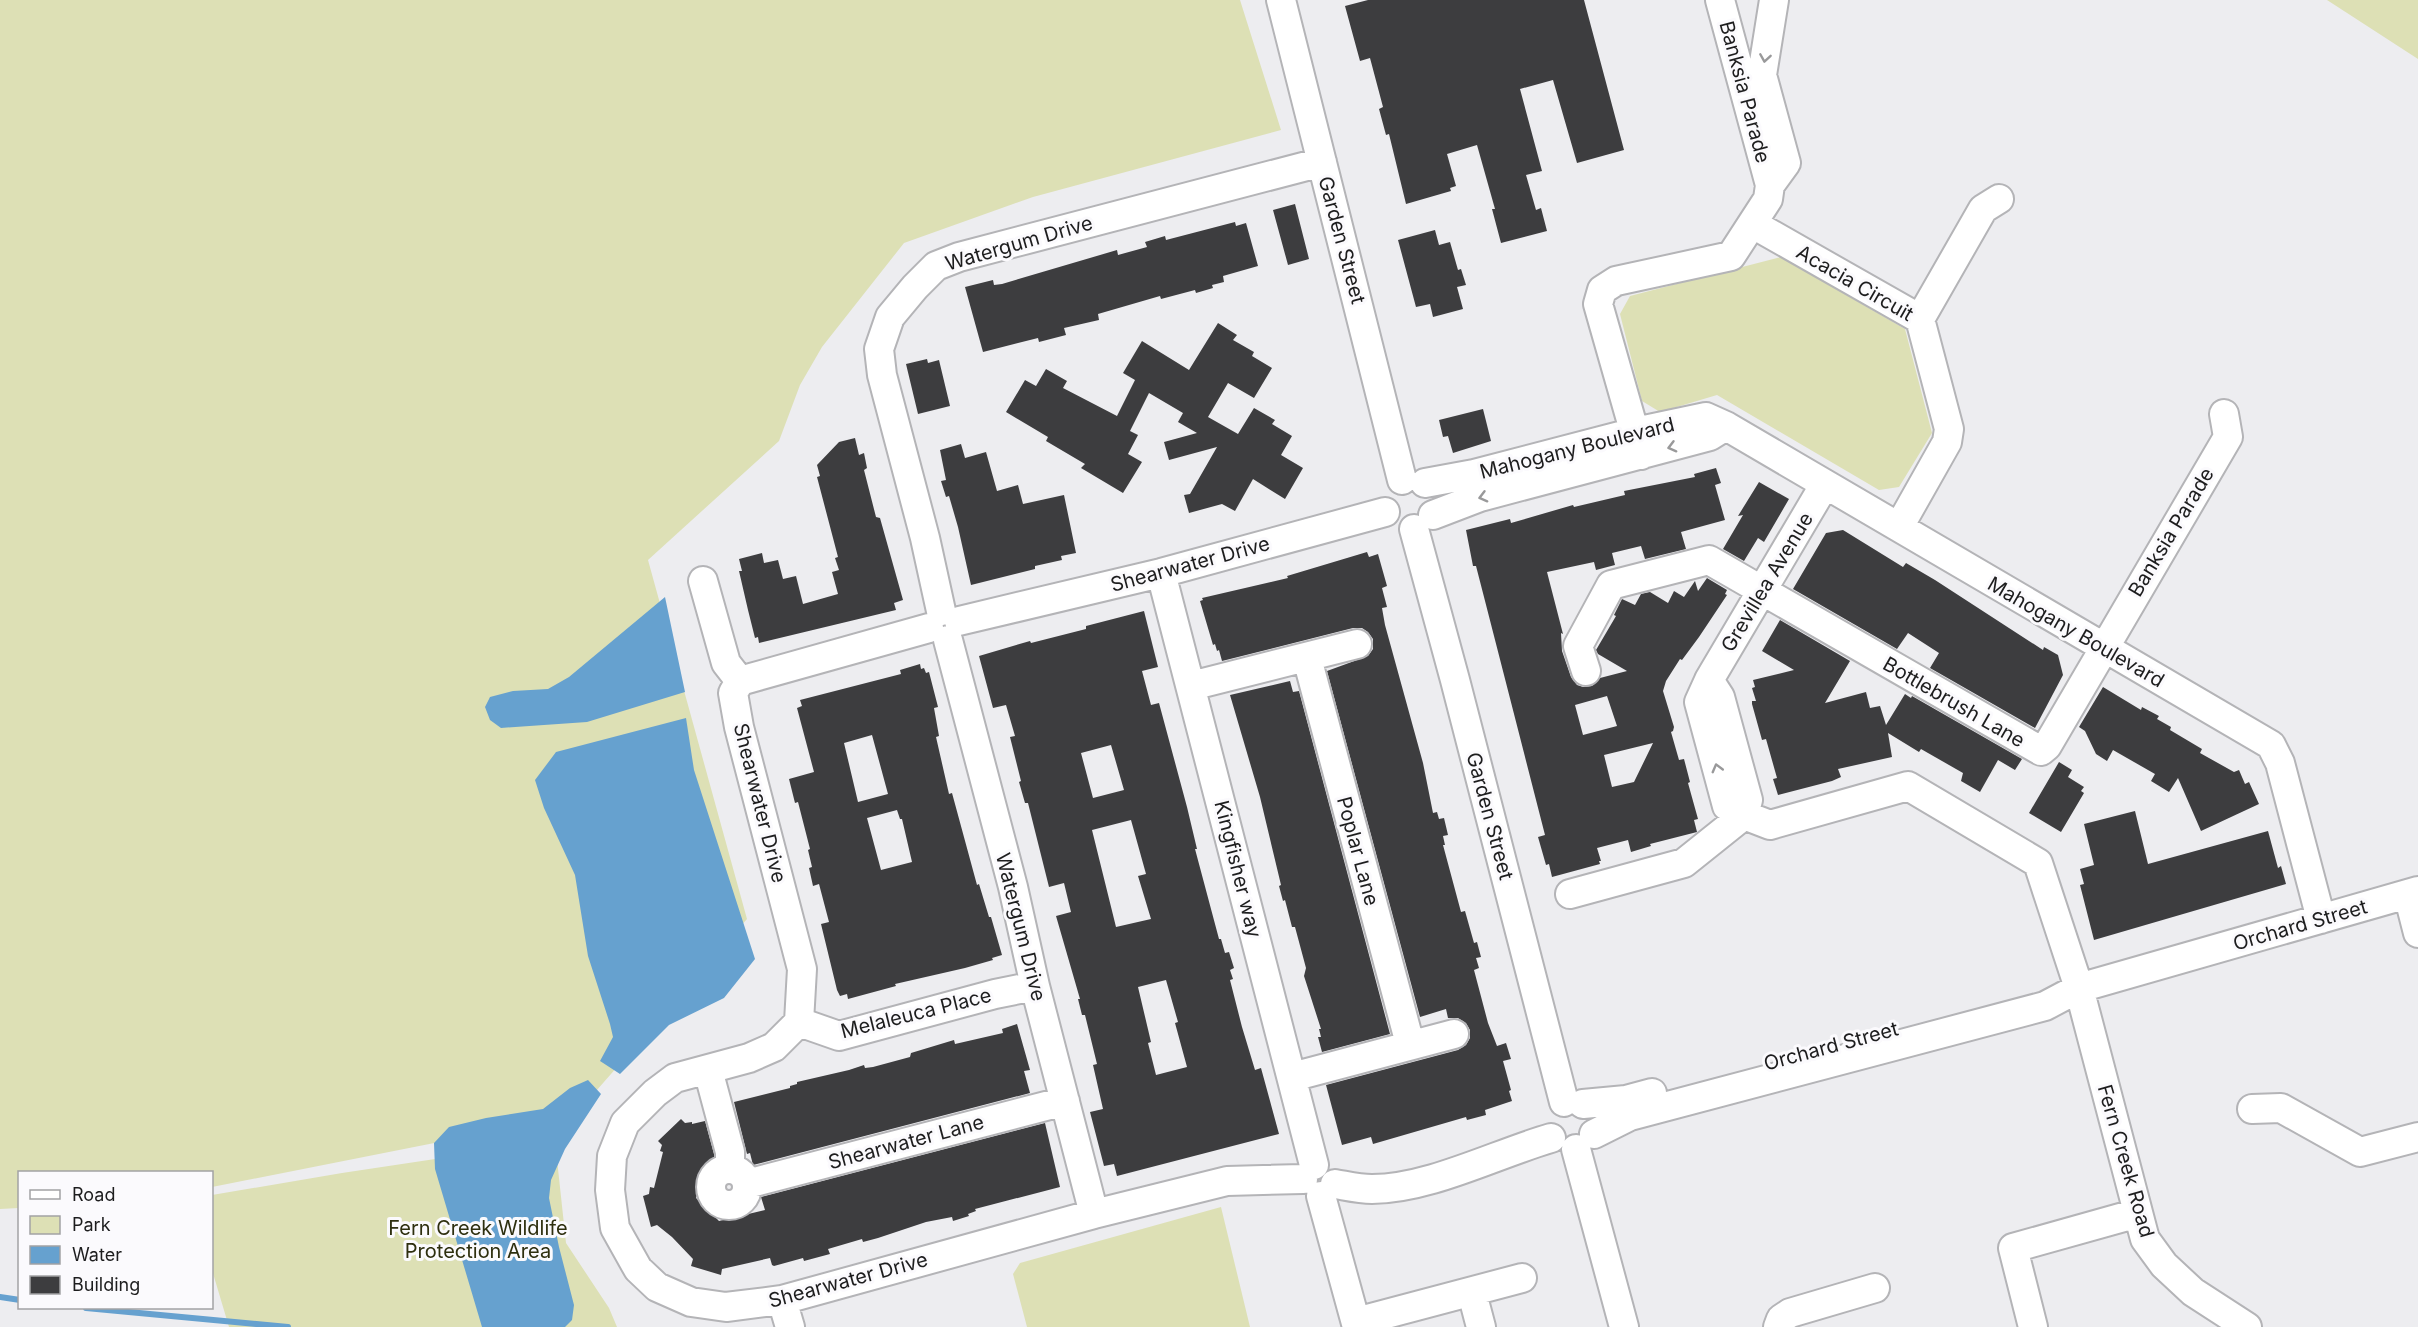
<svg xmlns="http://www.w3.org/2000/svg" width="2418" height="1327" viewBox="0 0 2418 1327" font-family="Inter,sans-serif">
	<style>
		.green { fill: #dde0b5 }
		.water { fill: #66a1cf }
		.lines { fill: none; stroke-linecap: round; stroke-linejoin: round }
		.stream { stroke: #66a1cf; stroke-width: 6 }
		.building { fill: #3d3d3f; fill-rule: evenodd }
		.minor-casing { stroke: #b4b4b7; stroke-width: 32 }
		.minor { stroke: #fff; stroke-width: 28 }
		.oneway { stroke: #99999a }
		.labels { text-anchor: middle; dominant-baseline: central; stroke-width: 6; stroke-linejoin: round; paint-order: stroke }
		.street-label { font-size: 20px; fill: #1d1d1e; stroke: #fbfafd }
		.park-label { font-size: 20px; fill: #2e2f0f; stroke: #fbfafd }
	</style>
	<rect width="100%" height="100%" fill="#ededf0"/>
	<!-- green -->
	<path class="green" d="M 0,0 L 1240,0 L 1281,130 L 1033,197 L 904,243 L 822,347 L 800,385 L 779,441 L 648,560 L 747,919 L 575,1115 L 212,1187 L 212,1172 L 20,1172 L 19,1208 L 0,1209 Z
		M 2327,0 L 2418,0 L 2418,59 Z
		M 1781,257 L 1905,329 L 1932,433 L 1899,487 L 1879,490 L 1717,395 L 1660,412 L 1642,401 L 1620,314 L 1630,296 Z
		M 555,1141 L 566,1243 L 609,1308 L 617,1327 L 229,1327 L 212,1270 L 212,1195 L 342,1173 Z
		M 1221,1207 L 1250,1327 L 1027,1327 L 1013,1274 L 1020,1263 Z"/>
	<!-- water -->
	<path class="water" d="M 665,597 L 685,692 L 587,722 L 501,728 L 490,720 L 485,707 L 490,697 L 513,691 L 548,689 L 569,677 Z
		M 686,718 L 694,770 L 755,959 L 724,998 L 669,1025 L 620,1074 L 600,1061 L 613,1037 L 610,1024 L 588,956 L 575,875 L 544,808 L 535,780 L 556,752 Z
		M 588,1080 L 601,1094 L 565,1149 L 551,1180 L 549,1198 L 559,1247 L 574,1305 L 572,1320 L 565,1327 L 482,1327 L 435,1169 L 434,1143 L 449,1127 L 486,1118 L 543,1109 L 570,1088 Z"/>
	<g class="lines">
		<!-- stream -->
		<path class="stream" d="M 0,1297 L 20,1300
			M 86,1308 L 288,1327"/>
	</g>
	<!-- building -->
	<path class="building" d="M 1368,0 L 1584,0 L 1624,150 L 1577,163 L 1553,80 L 1520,89 L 1542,171 L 1526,175 L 1536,210 L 1541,208 L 1547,231 L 1501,243 L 1492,209 L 1495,209 L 1477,145 L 1447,154 L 1456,186 L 1450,188 L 1451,191 L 1406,204 L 1389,134 L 1386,135 L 1379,109 L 1383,107 L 1370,58 L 1360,61 L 1345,6 Z
		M 1295,204 L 1309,259 L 1288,265 L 1273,210 Z
		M 1235,222 L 1236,226 L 1246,223 L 1258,266 L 1223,276 L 1224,282 L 1212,285 L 1213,288 L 1196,293 L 1195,290 L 1161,299 L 1160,296 L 1098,314 L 1099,320 L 1064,328 L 1066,335 L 1039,342 L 1038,338 L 983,352 L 965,287 L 993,280 L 994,285 L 1002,284 L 1117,250 L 1118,255 L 1147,247 L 1145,242 L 1165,236 L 1166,240 Z
		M 1435,230 L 1439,245 L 1450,242 L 1458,270 L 1461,269 L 1466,285 L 1457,287 L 1463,309 L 1433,317 L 1430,304 L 1416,307 L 1398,240 Z
		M 1218,323 L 1237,335 L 1233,340 L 1254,352 L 1252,356 L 1272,368 L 1254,398 L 1228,383 L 1208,417 L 1238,434 L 1254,408 L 1275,420 L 1272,424 L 1292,436 L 1281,455 L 1303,468 L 1285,499 L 1253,479 L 1235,511 L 1222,504 L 1189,513 L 1184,495 L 1190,494 L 1217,447 L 1169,460 L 1164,442 L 1197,433 L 1178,422 L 1183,413 L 1149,393 L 1130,431 L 1138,435 L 1128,454 L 1142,462 L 1123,493 L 1081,468 L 1085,464 L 1046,441 L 1048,437 L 1006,412 L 1025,380 L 1036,386 L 1046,369 L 1067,381 L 1063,388 L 1117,416 L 1135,380 L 1123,373 L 1142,341 L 1189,370 Z
		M 927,359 L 928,363 L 939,360 L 950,406 L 918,414 L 906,364 Z
		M 1483,409 L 1491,441 L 1453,453 L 1448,436 L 1443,437 L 1439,420 Z
		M 855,438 L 859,455 L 864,453 L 867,468 L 864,470 L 876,517 L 880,518 L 903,600 L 894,603 L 896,610 L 759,643 L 758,637 L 755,638 L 748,610 L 739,571 L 742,571 L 739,559 L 762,553 L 764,563 L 778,560 L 783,579 L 796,576 L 803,604 L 838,594 L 832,572 L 839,570 L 835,558 L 838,557 L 817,477 L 820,476 L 817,465 L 839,442 Z
		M 961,444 L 965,458 L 986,452 L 997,491 L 1018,485 L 1023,504 L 1064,495 L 1076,553 L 1061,556 L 1062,560 L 1035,566 L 1035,569 L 971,585 L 958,527 L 949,496 L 946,497 L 941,481 L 946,480 L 940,450 Z
		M 1716,468 L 1721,483 L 1715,485 L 1725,520 L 1681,532 L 1686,549 L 1645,559 L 1641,546 L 1612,553 L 1615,565 L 1596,570 L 1594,562 L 1547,572 L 1563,634 L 1561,633 L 1562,651 L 1571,677 L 1577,685 L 1583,687 L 1592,686 L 1600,678 L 1627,671 L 1598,654 L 1596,650 L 1616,616 L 1614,615 L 1622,599 L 1635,605 L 1641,594 L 1650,592 L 1668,603 L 1674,591 L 1684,597 L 1695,581 L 1698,591 L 1707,578 L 1727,590 L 1725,594 L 1727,595 L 1699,637 L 1682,660 L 1680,659 L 1666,681 L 1663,691 L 1674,727 L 1673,731 L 1671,732 L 1679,760 L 1684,759 L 1690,782 L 1688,783 L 1698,819 L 1694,820 L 1697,832 L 1650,844 L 1651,846 L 1631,852 L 1628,840 L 1597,848 L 1601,861 L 1599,861 L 1600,864 L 1552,877 L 1549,864 L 1546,865 L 1538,837 L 1545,835 L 1484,597 L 1476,566 L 1473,566 L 1466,530 L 1510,519 L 1511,523 L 1573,505 L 1574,507 L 1625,495 L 1624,491 L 1695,477 L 1694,474 ZM 1607,696 L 1617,726 L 1583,735 L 1575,705 ZM 1653,743 L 1634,782 L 1612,787 L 1604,755 Z
		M 1759,482 L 1789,499 L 1764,542 L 1758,538 L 1744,561 L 1723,549 L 1743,515 L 1738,516 Z
		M 1843,530 L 1903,567 L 1906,563 L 1935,580 L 2043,650 L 2044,647 L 2058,655 L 2063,675 L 2035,728 L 1930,668 L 1939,653 L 1908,633 L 1897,649 L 1793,589 L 1826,533 Z
		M 1367,552 L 1369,557 L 1378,554 L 1387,586 L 1382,588 L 1387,607 L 1382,608 L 1385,625 L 1423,763 L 1433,813 L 1437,812 L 1439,819 L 1444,818 L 1448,835 L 1443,836 L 1445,845 L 1443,845 L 1461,912 L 1465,911 L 1474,943 L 1477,942 L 1481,957 L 1476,958 L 1479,968 L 1474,970 L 1488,1023 L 1497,1046 L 1506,1043 L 1511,1059 L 1503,1061 L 1511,1090 L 1509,1091 L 1512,1101 L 1485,1110 L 1486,1115 L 1467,1120 L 1466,1117 L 1373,1144 L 1371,1137 L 1342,1145 L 1326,1085 L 1458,1050 L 1466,1045 L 1470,1038 L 1470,1030 L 1466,1023 L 1458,1018 L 1448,1018 L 1446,1009 L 1420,1017 L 1327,671 L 1368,656 L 1373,649 L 1373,639 L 1368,632 L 1362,628 L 1353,628 L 1222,661 L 1219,650 L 1217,651 L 1215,644 L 1213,645 L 1200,601 L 1203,600 L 1202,598 L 1288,578 L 1287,576 Z
		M 1144,611 L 1158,667 L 1142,671 L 1151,705 L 1159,703 L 1187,807 L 1197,849 L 1195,849 L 1219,939 L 1221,939 L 1225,953 L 1229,952 L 1234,968 L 1230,970 L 1233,979 L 1230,980 L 1242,1027 L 1255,1070 L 1261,1068 L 1279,1134 L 1117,1176 L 1114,1164 L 1104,1166 L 1090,1112 L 1103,1109 L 1093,1065 L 1097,1064 L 1085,1015 L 1082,1015 L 1078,999 L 1080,999 L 1056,916 L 1071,912 L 1064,883 L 1049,887 L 1028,803 L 1025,803 L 1019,782 L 1021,781 L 1010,737 L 1015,736 L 1006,705 L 993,708 L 979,656 L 1030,641 L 1031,643 L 1086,629 L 1086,626 ZM 1111,745 L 1124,790 L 1093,798 L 1081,753 ZM 1131,820 L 1146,874 L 1138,876 L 1151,919 L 1116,927 L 1092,830 ZM 1166,980 L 1178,1022 L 1175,1023 L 1187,1067 L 1156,1075 L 1148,1043 L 1151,1042 L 1138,987 Z
		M 1780,620 L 1850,661 L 1825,703 L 1866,692 L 1870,708 L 1880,706 L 1886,725 L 1905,694 L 1911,698 L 1912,696 L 2022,759 L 2015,770 L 1998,760 L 1980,792 L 1961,781 L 1963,773 L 1921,749 L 1919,752 L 1888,733 L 1892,757 L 1838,769 L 1841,777 L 1832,781 L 1778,795 L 1773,779 L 1777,778 L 1766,739 L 1762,740 L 1752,704 L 1752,701 L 1756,701 L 1752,688 L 1755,687 L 1753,680 L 1794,670 L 1762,651 Z
		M 920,664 L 921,669 L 924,668 L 926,673 L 929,672 L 938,707 L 934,708 L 939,736 L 936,737 L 949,794 L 952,793 L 977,885 L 979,884 L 989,917 L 991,917 L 1002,955 L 992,958 L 993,960 L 965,968 L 895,984 L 896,986 L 848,999 L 847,994 L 840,996 L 837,990 L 821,924 L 829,922 L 819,884 L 813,886 L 809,868 L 812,867 L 808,850 L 810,849 L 798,802 L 795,803 L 789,779 L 814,772 L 797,708 L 802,706 L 800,700 L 901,674 L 900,670 ZM 872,735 L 888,794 L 858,802 L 844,743 ZM 897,810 L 900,819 L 902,819 L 912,862 L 881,870 L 867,818 Z
		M 1290,681 L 1293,692 L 1299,691 L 1390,1034 L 1322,1052 L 1318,1037 L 1321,1037 L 1319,1029 L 1321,1029 L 1304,976 L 1306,968 L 1295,927 L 1292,927 L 1285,900 L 1283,901 L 1279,886 L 1281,885 L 1260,797 L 1230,695 Z
		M 2103,687 L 2141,710 L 2142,707 L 2159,716 L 2157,719 L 2171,727 L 2170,730 L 2202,749 L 2200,753 L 2234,772 L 2239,770 L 2245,784 L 2249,782 L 2259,804 L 2201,831 L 2178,778 L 2169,792 L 2151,781 L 2155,774 L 2113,750 L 2107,761 L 2096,754 L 2085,731 L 2079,727 Z
		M 2059,762 L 2072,770 L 2068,777 L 2084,787 L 2081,791 L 2084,793 L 2061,832 L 2029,813 Z
		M 2135,811 L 2148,864 L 2268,831 L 2278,868 L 2281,866 L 2286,884 L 2094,940 L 2080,885 L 2084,884 L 2080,869 L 2094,865 L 2084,824 Z
		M 1017,1024 L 1030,1070 L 1024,1071 L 1030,1093 L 753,1165 L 750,1153 L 747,1154 L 734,1102 L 790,1088 L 790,1086 L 797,1084 L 797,1082 L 849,1070 L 864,1065 L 865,1068 L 873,1067 L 910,1057 L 911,1053 L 954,1040 L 955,1044 L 1003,1033 L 1002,1029 Z
		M 681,1119 L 685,1123 L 692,1122 L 692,1124 L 705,1121 L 714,1154 L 714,1163 L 706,1165 L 696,1198 L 719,1221 L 765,1210 L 761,1197 L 1045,1123 L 1060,1187 L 975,1209 L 976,1211 L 968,1214 L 969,1216 L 953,1221 L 952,1217 L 926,1222 L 878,1238 L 863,1242 L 862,1239 L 828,1249 L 830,1254 L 804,1261 L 803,1258 L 774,1266 L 772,1265 L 770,1258 L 722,1269 L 721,1275 L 691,1266 L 693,1259 L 672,1237 L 657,1225 L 651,1227 L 643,1196 L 649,1194 L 650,1187 L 654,1188 L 663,1152 L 660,1151 L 662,1145 L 658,1141 Z"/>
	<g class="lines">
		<!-- minor casing -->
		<g class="minor-casing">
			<path id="minor" d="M 1281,0 L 1402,480
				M 1770,185 L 1786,163 L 1762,75 L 1774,0
				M 1753,224 L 1920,319 L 1949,429 L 1947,442 L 1899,527
				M 1920,319 L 1983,209 L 1999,199
				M 1641,455 L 1598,304 L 1602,290 L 1616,281 L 1731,256 L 1768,199 L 1770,185 L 1720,0
				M 1425,483 L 1474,474 L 1635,432 L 1706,417 L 1726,426 L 2271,745 L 2280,763 L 2321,919
				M 1825,484 L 1709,680 L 1699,702 L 1727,806 L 1744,815 L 1770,825 L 1908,786 L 2038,863 L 2079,988 L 2145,1239 L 2164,1265 L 2193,1292 L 2247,1327
				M 1433,515 L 1480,497 L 1710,436 L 1726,426
				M 1414,529 L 1455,680 L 1564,1102
				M 1161,573 L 1314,1165
				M 703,581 L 726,663 L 740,681
				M 941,611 L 925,538 L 882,375 L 879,349 L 890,317 L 915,287 L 936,266 L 959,257 L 1322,162
				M 959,621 L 1161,573 L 1385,512
				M 929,628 L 740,681 L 733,693 L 739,727 L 802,969 L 799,1022 L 774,1047 L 749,1058 L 675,1078 L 655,1093 L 625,1123 L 612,1156 L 610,1190 L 615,1228 L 638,1269 L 657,1287 L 691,1302 L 726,1307 L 782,1300 L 1094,1214 L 1227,1181 L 1303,1179
				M 948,640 L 1013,887 L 1035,986 L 1094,1214
				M 1307,658 L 1410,1044
				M 1586,671 L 1578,646 L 1611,585 L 1709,560 L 2041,751 L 2047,746 L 2228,437 L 2224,414
				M 1709,680 L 1720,697 L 1748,800 L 1744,815
				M 1191,686 L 1357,644
				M 1570,894 L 1684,863 L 1744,815
				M 2408,894 L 2418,933
				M 799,1022 L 839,1036 L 995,994 L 1035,986
				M 708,1070 L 730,1152 L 730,1169
				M 1292,1077 L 1454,1034
				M 1583,1104 L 1626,1100 L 1652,1093
				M 2252,1109 L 2281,1108 L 2360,1152 L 2418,1137
				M 1594,1134 L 1630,1116 L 2045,1006 L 2079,988 L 2418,891
				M 1576,1149 L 1624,1327
				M711 1187a18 18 0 1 1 36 0a18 18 0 1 1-36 0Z
				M 747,1184 L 1065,1101
				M 1335,1184 C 1347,1186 1359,1189 1372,1189 C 1429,1189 1496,1154 1551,1138
				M 1321,1196 L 1357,1327
				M 1472,1293 L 1481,1327
				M 782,1300 L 790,1327
				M 1356,1322 L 1522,1278
				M 1778,1327 L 1781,1319 L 1790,1313 L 1875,1288
				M 2033,1327 L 2013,1248 L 2138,1213"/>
		</g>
		<!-- minor -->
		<use href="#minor" class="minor"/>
	</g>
	<!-- one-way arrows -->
	<defs><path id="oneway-chevron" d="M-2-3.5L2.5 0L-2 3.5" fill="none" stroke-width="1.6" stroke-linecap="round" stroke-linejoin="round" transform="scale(1.5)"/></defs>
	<g class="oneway">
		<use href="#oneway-chevron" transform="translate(1765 58) rotate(99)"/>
		<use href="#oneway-chevron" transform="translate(1672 447) rotate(165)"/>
		<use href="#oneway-chevron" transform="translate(1483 497) rotate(165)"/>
		<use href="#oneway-chevron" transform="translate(1717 768) rotate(-105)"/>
	</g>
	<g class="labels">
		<!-- street labels -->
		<g class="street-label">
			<text transform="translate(1745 92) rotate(75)">Banksia Parade</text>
			<text transform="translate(1342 240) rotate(75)">Garden Street</text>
			<text transform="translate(1019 243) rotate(-16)">Watergum Drive</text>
			<text transform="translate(1855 283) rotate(30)">Acacia Circuit</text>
			<text transform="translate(1577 448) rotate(-14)">Mahogany Boulevard</text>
			<text transform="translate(2171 532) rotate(-59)">Banksia Parade</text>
			<text transform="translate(1190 564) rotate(-15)">Shearwater Drive</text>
			<text transform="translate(1767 582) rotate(-59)">Grevillea Avenue</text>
			<text transform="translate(2076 632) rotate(30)">Mahogany Boulevard</text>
			<text transform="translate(1954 702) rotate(30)">Bottlebrush Lane</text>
			<text transform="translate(760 803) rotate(76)">Shearwater Drive</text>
			<text transform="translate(1490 816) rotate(75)">Garden Street</text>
			<text transform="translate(1358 851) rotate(75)">Poplar Lane</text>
			<text transform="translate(1238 869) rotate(76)">Kingfisher way</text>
			<text transform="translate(2300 925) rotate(-16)">Orchard Street</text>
			<text transform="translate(1021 927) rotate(76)">Watergum Drive</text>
			<text transform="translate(916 1013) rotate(-14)">Melaleuca Place</text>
			<text transform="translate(1831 1046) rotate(-15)">Orchard Street</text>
			<text transform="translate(906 1142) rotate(-15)">Shearwater Lane</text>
			<text transform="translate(2126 1161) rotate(74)">Fern Creek Road</text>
			<text transform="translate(848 1280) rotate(-15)">Shearwater Drive</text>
		</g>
		<!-- park labels -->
		<g class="park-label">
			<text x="478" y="1228">Fern Creek Wildlife<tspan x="478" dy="23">Protection Area</tspan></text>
		</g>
	</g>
	<!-- legend -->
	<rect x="18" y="1171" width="195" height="138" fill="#fbfafd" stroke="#a2a2a4" stroke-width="1.5"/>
	<rect x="30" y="1190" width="30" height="9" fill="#ffffff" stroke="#a2a2a4" stroke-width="1.5"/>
	<text x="72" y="1201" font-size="18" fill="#1d1d1e">Road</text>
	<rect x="30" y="1216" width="30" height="18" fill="#dde0b5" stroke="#a2a2a4" stroke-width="1.5"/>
	<text x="72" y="1231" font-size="18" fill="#1d1d1e">Park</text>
	<rect x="30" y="1246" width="30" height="18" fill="#66a1cf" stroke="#a2a2a4" stroke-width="1.5"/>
	<text x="72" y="1261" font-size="18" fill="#1d1d1e">Water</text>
	<rect x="30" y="1276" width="30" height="18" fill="#3d3d3f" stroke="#a2a2a4" stroke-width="1.5"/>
	<text x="72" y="1291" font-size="18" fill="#1d1d1e">Building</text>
</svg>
